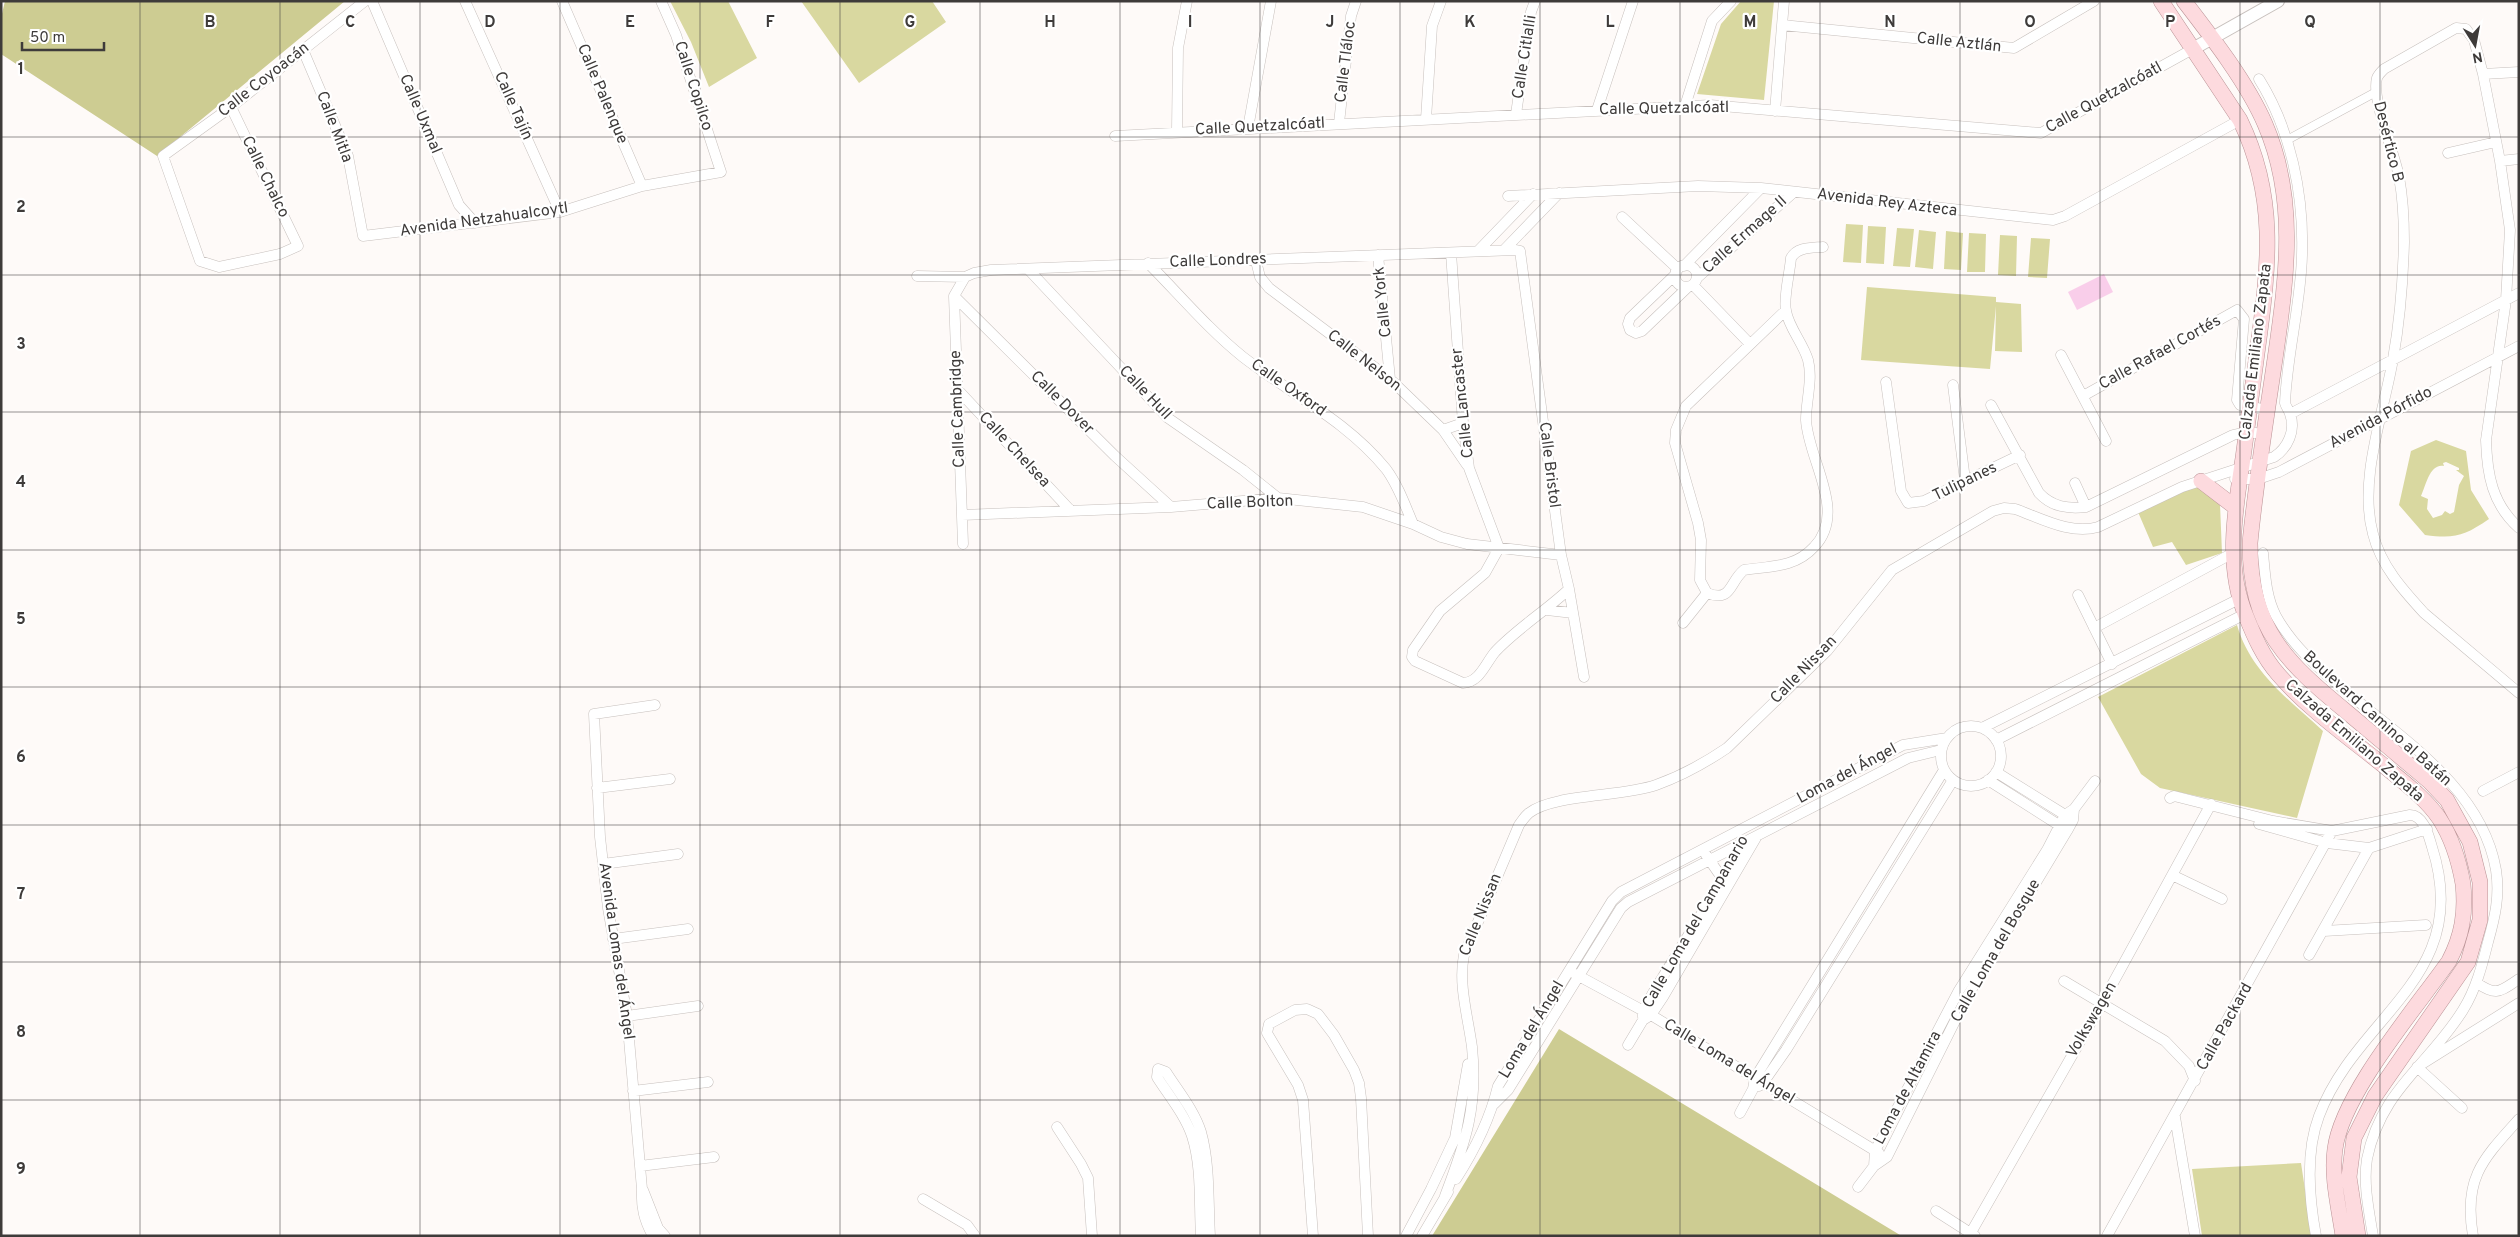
<svg xmlns="http://www.w3.org/2000/svg" width="2520" height="1237" viewBox="0 0 2520 1237" font-family="Overpass,sans-serif">
	<style>
		.green { fill: #d9d8a0; fill-rule: evenodd }
		.forest { fill: #cdcc92 }
		.water { fill: #f9ceea }
		.lines { fill: none; stroke-linecap: round; stroke-linejoin: round }
		.pedestrian-casing { stroke: #c7c0bd; stroke-width: 9 }
		.minor-casing { stroke: #c7c0bd; stroke-width: 11 }
		.tertiary-casing { stroke: #c7c0bd; stroke-width: 14 }
		.primary-casing { stroke: #ba9396; stroke-width: 16 }
		.pedestrian { stroke: #fff; stroke-width: 8 }
		.minor { stroke: #fff; stroke-width: 10 }
		.tertiary { stroke: #fff; stroke-width: 12 }
		.primary { stroke: #fddade; stroke-width: 15 }
		.grid { fill: none; stroke: #3e3b3a; stroke-width: 1; stroke-opacity: 0.55 }
		.labels { text-anchor: middle; dominant-baseline: central; stroke-width: 4.5; stroke-linejoin: round; paint-order: stroke }
		.street-label { font-size: 16px; fill: #3e3b3a; stroke: #fff }
		.grid-label { font-size: 16px; text-anchor: middle; font-weight: bold; fill: #3e3b3a; stroke: #fff; stroke-width: 4.5; stroke-linejoin: round; paint-order: stroke }
	</style>
	<rect width="100%" height="100%" fill="#fefaf8"/>
	<!-- green -->
	<path class="green" d="M 670,1 L 728,1 L 757,58 L 709,87 L 691,42 Z
		M 801,1 L 932,1 L 946,22 L 859,83 Z
		M 1741,1 L 1774,1 L 1764,100 L 1697,94 L 1721,24 Z
		M 1846,224 L 1863,225 L 1861,263 L 1843,262 Z
		M 1868,226 L 1886,227 L 1884,264 L 1866,263 Z
		M 1897,228 L 1914,229 L 1910,267 L 1893,266 Z
		M 1919,230 L 1936,232 L 1933,269 L 1915,267 Z
		M 1946,231 L 1963,233 L 1961,270 L 1944,269 Z
		M 1969,233 L 1986,234 L 1985,272 L 1967,272 Z
		M 2000,235 L 2017,236 L 2016,276 L 1998,275 Z
		M 2031,238 L 2050,239 L 2047,278 L 2028,277 Z
		M 1867,287 L 1996,297 L 1996,302 L 2021,304 L 2022,352 L 1995,351 L 1996,306 L 1990,369 L 1861,360 Z
		M 2436,440 L 2466,451 L 2471,490 L 2489,519 C 2464,536 2455,539 2425,535 L 2399,505 L 2411,451 ZM 2446,462 L 2459,468 L 2459,470 L 2456,470 L 2464,476 L 2459,485 L 2454,512 L 2450,514 L 2445,511 L 2442,515 L 2433,518 L 2427,509 L 2428,499 L 2421,496 C 2426,485 2430,463 2444,466 L 2443,463 Z
		M 2189,486 L 2209,488 L 2220,504 L 2222,553 L 2186,565 L 2172,542 L 2153,547 L 2138,512 Z
		M 2237,625 C 2250,671 2289,700 2323,731 L 2297,818 L 2160,788 L 2141,774 L 2098,697 Z
		M 2301,1163 L 2312,1236 L 2202,1236 L 2192,1169 Z"/>
	<!-- forest -->
	<path class="forest" d="M 5,1 L 345,1 L 157,156 L 1,54 L 1,18 Z
		M 1559,1029 L 1900,1235 L 1900,1236 L 1432,1236 Z"/>
	<!-- water -->
	<path class="water" d="M 2104,274 L 2113,292 L 2077,310 L 2068,292 Z"/>
	<g class="lines">
		<!-- pedestrian casing -->
		<g class="pedestrian-casing">
			<path id="pedestrian" d="M 2287,140 L 2376,92"/>
		</g>
		<!-- minor casing -->
		<g class="minor-casing">
			<path id="minor" d="M 372,1 L 459,205 L 475,223
				M 465,1 L 560,212
				M 562,1 L 642,186
				M 1782,25 L 2014,48 L 2094,1
				M 303,50 L 348,156 L 363,236 L 560,212 L 642,186 L 721,172 L 676,35 L 661,1
				M 2483,74 L 2519,72
				M 1685,106 L 1712,21 L 1731,1
				M 231,107 L 298,246 L 280,254 L 219,267 L 200,261 L 163,156 L 231,107 L 365,1
				M 1597,110 L 1633,1
				M 1775,111 L 1784,1
				M 1516,114 L 1531,12 L 1535,1
				M 1426,119 L 1432,26 L 1441,1
				M 1339,123 L 1351,16 L 1356,1
				M 1248,128 L 1271,1
				M 1177,131 L 1178,48 L 1187,1
				M 1115,136 L 1710,105 L 2041,133 L 2191,50
				M 2448,153 L 2496,142
				M 2500,161 L 2519,159
				M 1508,196 L 1698,186 L 1761,188 L 2053,220 L 2065,216 L 2240,120
				M 1622,217 L 1678,269
				M 1504,250 L 1559,193
				M 1478,251 L 1533,194
				M 1451,253 L 1463,423 L 1469,468 L 1499,548 L 1485,573 L 1440,611 L 1413,650 L 1412,657 L 1415,661 L 1463,683 C 1480,682 1485,664 1495,652 C 1515,630 1547,610 1569,589
				M 1378,255 L 1390,379
				M 1256,261 L 1260,277 L 1269,288 L 1390,379 L 1443,430 L 1467,465
				M 1148,263 C 1179,294 1208,329 1243,357 C 1291,394 1347,421 1386,469 C 1398,485 1405,505 1413,524
				M1675 276a11 11 0 1 1 22 0a11 11 0 1 1-22 0Z
				M 1684,266 L 1761,188
				M 1028,269 L 1168,418 L 1243,470 L 1278,498
				M 1676,274 L 1630,318 L 1628,324 L 1630,330 L 1636,333 L 1642,331 L 1688,287
				M 917,276 L 965,277 L 974,273 L 991,270 L 1515,250 L 1520,251 L 1561,555 L 1569,589 L 1584,677
				M 1697,278 L 1794,192
				M 1693,285 L 1750,344
				M 954,296 L 1115,456 L 1171,507
				M 1786,310 L 1686,406 L 1676,430 L 1675,443 L 1698,523 L 1701,540 L 1700,580 L 1707,593 C 1732,603 1729,582 1744,570 C 1770,566 1795,568 1814,547 C 1848,512 1808,460 1806,420 C 1806,401 1813,379 1808,360 C 1803,343 1789,328 1786,311 C 1783,298 1790,272 1791,258 C 1797,247 1811,248 1823,247
				M 2061,355 L 2106,441
				M 1886,382 L 1901,491 L 1908,503 L 1924,501 L 2020,455
				M 1953,385 L 1965,480
				M 957,389 L 1071,511
				M 2083,396 L 2237,310 L 2244,319 L 2237,400 L 2240,405 L 2268,410
				M 1991,405 L 2039,493 C 2052,507 2068,509 2086,507 L 2233,435 L 2246,432 L 2264,434
				M 2290,414 L 2519,293
				M 1443,430 L 1463,423
				M 2235,479 L 2258,479 L 2279,472 L 2519,346
				M 2075,483 L 2086,507
				M 962,515 L 1171,507 L 1278,498 L 1363,507 L 1413,524 L 1441,537 L 1467,544 L 1561,555
				M 2519,528 C 2492,504 2487,474 2486,440 L 2506,300 L 2510,230 L 2500,161 L 2483,74 L 2474,40 L 2466,29 L 2456,28 L 2384,69 C 2381,72 2378,75 2377,78 C 2371,100 2395,153 2399,177 C 2403,198 2404,221 2404,242 C 2403,281 2400,320 2393,359 C 2384,412 2358,480 2373,534 C 2381,566 2403,590 2424,613 L 2519,693
				M 963,544 L 954,296 L 965,277
				M 2263,553 C 2265,574 2266,597 2276,616 C 2292,645 2317,667 2342,688 C 2401,738 2482,788 2496,870 C 2500,896 2495,917 2488,942 C 2482,966 2476,989 2463,1010 C 2429,1065 2381,1089 2367,1159 C 2363,1184 2369,1211 2373,1236
				M 2078,595 L 2112,664
				M 1547,610 L 1573,613
				M 1683,623 L 1707,593
				M 2094,628 L 2233,553
				M1941 756a30 30 0 1 1 60 0a30 30 0 1 1-60 0Z
				M 1982,728 L 2241,598
				M 1996,740 L 2245,614
				M 1996,772 L 2070,818
				M 1988,780 L 2065,829
				M 597,788 L 670,779
				M 2483,791 L 2519,772
				M 2170,798 L 2174,796 L 2273,821 L 2332,831 L 2410,815 C 2424,815 2429,837 2432,847 C 2474,977 2357,1014 2319,1116 C 2305,1153 2309,1198 2316,1236
				M 2259,824 L 2327,843 L 2369,848 L 2427,829
				M 1706,855 L 1722,878
				M 603,864 L 678,854
				M 2172,875 L 2222,899
				M 2324,931 L 2426,925
				M 613,939 L 688,929
				M 2309,955 L 2369,848
				M 1575,974 L 1651,1015 L 1879,1153
				M 2064,981 L 2165,1041 L 2189,1066 L 2195,1081
				M 2477,983 C 2497,997 2500,991 2519,979
				M 627,1016 L 698,1006
				M 1643,1017 L 1643,1011 L 1653,993 L 1745,843
				M 1628,1045 L 1643,1020 L 1651,1015 L 1663,997 L 1757,836
				M 1759,1086 L 1763,1083 L 1786,1050 L 1953,780
				M 633,1091 L 708,1082
				M 1494,1104 L 1508,1090 L 1621,908 L 1628,902 L 1908,758 L 1941,750
				M 2462,1108 L 2417,1067 L 2519,1003
				M 1740,1113 L 1753,1089 L 1755,1078 L 1944,770
				M 2175,1117 L 2195,1236
				M 1057,1127 L 1081,1164 L 1088,1178 L 1092,1236
				M 640,1166 L 714,1157
				M 1874,1166 L 1875,1151 L 1958,992 L 2047,850 L 2065,815 L 2074,809 L 2095,781
				M 1456,1179 C 1474,1151 1490,1119 1498,1086 L 1612,901 L 1621,892 L 1903,745 L 1947,738
				M 1858,1187 L 1874,1166 L 1887,1157 L 1967,997 L 2067,831 L 2073,820 L 2074,809
				M 643,1190 L 658,1228 L 665,1236
				M 1445,1196 C 1466,1141 1478,1106 1472,1047 C 1468,1017 1458,984 1464,955 L 1519,825 C 1522,821 1525,816 1529,813 C 1552,794 1623,797 1656,785 C 1681,776 1705,763 1727,748 L 1827,651 L 1892,570 L 1993,511 L 2004,508 L 2015,509 C 2041,518 2070,535 2098,527 L 2182,487 L 2274,457 C 2288,448 2296,430 2290,414 C 2289,410 2286,407 2285,403 C 2287,353 2301,304 2302,255 C 2304,195 2291,130 2259,79
				M 923,1199 L 967,1225 L 975,1236
				M 1936,1211 L 1975,1236
				M 653,1236 C 644,1220 641,1207 642,1189 L 627,1016 L 608,908 L 600,837 L 594,714 L 655,705
				M 1201,1236 C 1199,1204 1202,1167 1192,1136 C 1185,1115 1169,1096 1157,1077 L 1158,1069 L 1166,1072 C 1178,1091 1194,1110 1201,1132 C 1210,1164 1208,1202 1210,1236
				M 1313,1236 L 1303,1100 L 1298,1085 L 1267,1033 L 1269,1024 L 1295,1010 L 1307,1009 L 1318,1014 L 1334,1035 L 1354,1070 L 1359,1083 L 1361,1098 L 1368,1236
				M 1406,1236 L 1431,1189 L 1455,1138 L 1468,1064
				M 1422,1236 L 1448,1192
				M 1969,1236 L 2102,1003 L 2211,804
				M 2107,1236 L 2332,831
				M 2473,1236 C 2463,1178 2483,1159 2519,1119"/>
		</g>
		<!-- tertiary casing -->
		<g class="tertiary-casing">
			<path id="tertiary" d="M 2191,50 L 2278,1"/>
		</g>
		<!-- primary casing -->
		<g class="primary-casing">
			<path id="primary" d="M 2161,1 L 2240,120 C 2277,196 2269,265 2258,346 C 2253,383 2248,421 2243,458 C 2235,510 2225,566 2246,616 C 2254,636 2263,657 2278,674 C 2309,710 2351,739 2388,769 C 2406,784 2426,799 2439,818 C 2452,838 2459,861 2463,884 C 2466,913 2462,936 2449,961 C 2416,1008 2342,1094 2335,1149 C 2331,1177 2339,1208 2343,1236
				M 2184,1 C 2211,36 2248,84 2265,124 C 2297,198 2287,275 2276,352 C 2267,415 2256,479 2250,543 C 2250,629 2286,662 2348,713 C 2375,736 2403,759 2430,782 L 2447,800 L 2470,842 L 2480,882 L 2480,920 L 2468,962 L 2375,1096 L 2354,1138 L 2349,1177 L 2358,1236
				M 2201,481 L 2235,507"/>
		</g>
		<!-- pedestrian -->
		<use href="#pedestrian" class="pedestrian"/>
		<!-- minor -->
		<use href="#minor" class="minor"/>
		<!-- tertiary -->
		<use href="#tertiary" class="tertiary"/>
		<!-- primary -->
		<use href="#primary" class="primary"/>
	</g>
	<!-- grid -->
	<path class="grid" d="M 140,1 L 140,1236M 280,1 L 280,1236M 420,1 L 420,1236M 560,1 L 560,1236M 700,1 L 700,1236M 840,1 L 840,1236M 980,1 L 980,1236M 1120,1 L 1120,1236M 1260,1 L 1260,1236M 1400,1 L 1400,1236M 1540,1 L 1540,1236M 1680,1 L 1680,1236M 1820,1 L 1820,1236M 1960,1 L 1960,1236M 2100,1 L 2100,1236M 2240,1 L 2240,1236M 2380,1 L 2380,1236M 1,137 L 2519,137M 1,275 L 2519,275M 1,412 L 2519,412M 1,550 L 2519,550M 1,687 L 2519,687M 1,825 L 2519,825M 1,962 L 2519,962M 1,1100 L 2519,1100"/>
	<g class="labels">
		<!-- street labels -->
		<g class="street-label">
			<text transform="translate(1959 43) rotate(6)">Calle Aztlán</text>
			<text transform="translate(1525 57) rotate(-81)">Calle Citlalli</text>
			<text transform="translate(1346 62) rotate(-83)">Calle Tláloc</text>
			<text transform="translate(264 80) rotate(-38)">Calle Coyoacán</text>
			<text transform="translate(693 86) rotate(72)">Calle Copilco</text>
			<text transform="translate(602 94) rotate(67)">Calle Palenque</text>
			<text transform="translate(2104 98) rotate(-29)">Calle Quetzalcóatl</text>
			<text transform="translate(513 106) rotate(66)">Calle Tajín</text>
			<text transform="translate(1664 109) rotate(-1)">Calle Quetzalcóatl</text>
			<text transform="translate(420 114) rotate(67)">Calle Uxmal</text>
			<text transform="translate(334 127) rotate(69)">Calle Mitla</text>
			<text transform="translate(1260 127) rotate(-3)">Calle Quetzalcóatl</text>
			<text transform="translate(2388 142) rotate(76)">Desértico B</text>
			<text transform="translate(265 177) rotate(64)">Calle Chalco</text>
			<text transform="translate(1887 203) rotate(7)">Avenida Rey Azteca</text>
			<text transform="translate(484 220) rotate(-8)">Avenida Netzahualcoytl</text>
			<text transform="translate(1745 235) rotate(-42)">Calle Ermage II</text>
			<text transform="translate(1218 261) rotate(-2)">Calle Londres</text>
			<text transform="translate(1383 302) rotate(-96)">Calle York</text>
			<text transform="translate(2256 352) rotate(-83)">Calzada Emiliano Zapata</text>
			<text transform="translate(2160 353) rotate(-29)">Calle Rafael Cortés</text>
			<text transform="translate(1364 361) rotate(38)">Calle Nelson</text>
			<text transform="translate(1288 388) rotate(35)">Calle Oxford</text>
			<text transform="translate(1145 393) rotate(46)">Calle Hull</text>
			<text transform="translate(1062 403) rotate(45)">Calle Dover</text>
			<text transform="translate(1463 403) rotate(-96)">Calle Lancaster</text>
			<text transform="translate(958 409) rotate(-92)">Calle Cambridge</text>
			<text transform="translate(2381 418) rotate(-28)">Avenida Pórfido</text>
			<text transform="translate(1014 450) rotate(47)">Calle Chelsea</text>
			<text transform="translate(1549 465) rotate(83)">Calle Bristol</text>
			<text transform="translate(1965 482) rotate(-26)">Tulipanes</text>
			<text transform="translate(1250 503) rotate(-2)">Calle Bolton</text>
			<text transform="translate(1804 670) rotate(-46)">Calle Nissan</text>
			<text transform="translate(2377 719) rotate(42)">Boulevard Camino al Batán</text>
			<text transform="translate(2354 741) rotate(41)">Calzada Emiliano Zapata</text>
			<text transform="translate(1847 774) rotate(-28)">Loma del Ángel</text>
			<text transform="translate(1481 915) rotate(-68)">Calle Nissan</text>
			<text transform="translate(1696 922) rotate(-60)">Calle Loma del Campanario</text>
			<text transform="translate(616 951) rotate(82)">Avenida Lomas del Ángel</text>
			<text transform="translate(1996 951) rotate(-60)">Calle Loma del Bosque</text>
			<text transform="translate(2092 1020) rotate(-60)">Volkswagen</text>
			<text transform="translate(2225 1027) rotate(-61)">Calle Packard</text>
			<text transform="translate(1532 1030) rotate(-59)">Loma del Ángel</text>
			<text transform="translate(1729 1062) rotate(31)">Calle Loma del Ángel</text>
			<text transform="translate(1908 1088) rotate(-62)">Loma de Altamira</text>
		</g>
	</g>
	<g class="grid-label">
		<text x="210" y="27">B</text>
		<text x="350" y="27">C</text>
		<text x="490" y="27">D</text>
		<text x="630" y="27">E</text>
		<text x="770" y="27">F</text>
		<text x="910" y="27">G</text>
		<text x="1050" y="27">H</text>
		<text x="1190" y="27">I</text>
		<text x="1330" y="27">J</text>
		<text x="1470" y="27">K</text>
		<text x="1610" y="27">L</text>
		<text x="1750" y="27">M</text>
		<text x="1890" y="27">N</text>
		<text x="2030" y="27">O</text>
		<text x="2170" y="27">P</text>
		<text x="2310" y="27">Q</text>
		<text x="21" y="74">1</text>
		<text x="21" y="212">2</text>
		<text x="21" y="349">3</text>
		<text x="21" y="487">4</text>
		<text x="21" y="624">5</text>
		<text x="21" y="762">6</text>
		<text x="21" y="899">7</text>
		<text x="21" y="1037">8</text>
		<text x="21" y="1174">9</text>
	</g>
	<!-- border -->
	<rect width="2520" height="1237" fill="none" stroke="#3e3b3a" stroke-width="5"/>
	<!-- north arrow -->
	<g transform="translate(2475 45) rotate(169)" stroke="#ffffff" stroke-width="4" paint-order="stroke">
	<path d="M0-4L9 19L0 12L-9 19Z" fill="#3e3b3a"/>
	<text y="-8" font-size="14" font-weight="bold" text-anchor="middle" fill="#3e3b3a">N</text>
	</g>
	<!-- scale -->
	<path d="M22 42v8h82v-8" fill="none" stroke="#3e3b3a" stroke-width="2.5"/>
	<text x="30" y="42" font-size="15" fill="#3e3b3a" stroke="#ffffff" stroke-width="4" paint-order="stroke">50 m</text>
</svg>
